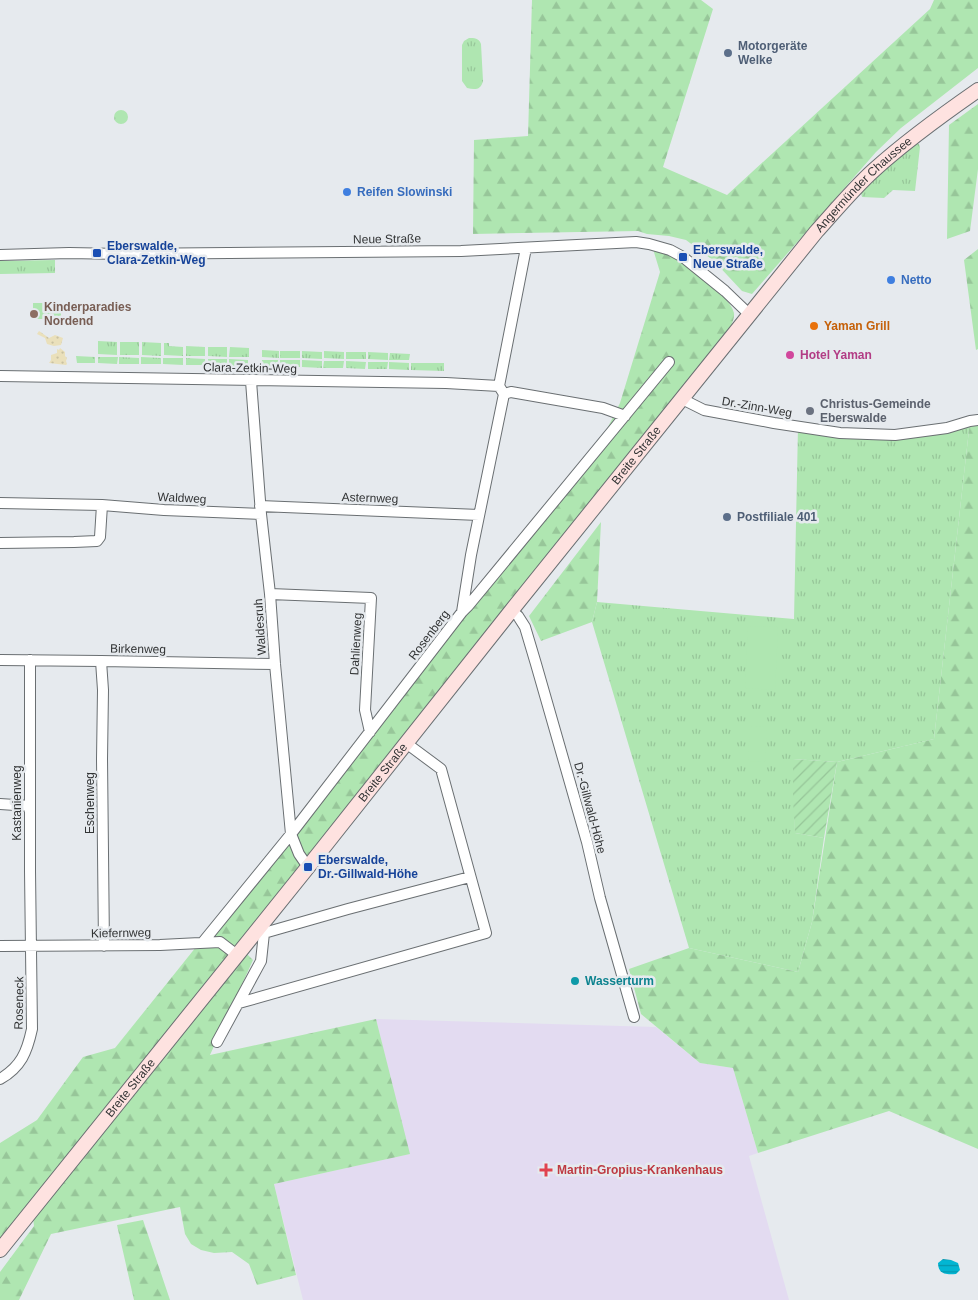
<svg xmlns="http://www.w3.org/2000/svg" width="978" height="1300" viewBox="0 0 978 1300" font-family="Arial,sans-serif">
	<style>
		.medical { fill: #e3dbf1 }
		.grass { fill: url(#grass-tufts) }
		.forest { fill: url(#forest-firs) }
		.sand { fill: url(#sand-dots) }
		.garden { fill: url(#garden-furrows) }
		.pitch { fill: #afe6b1 }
		.water { fill: url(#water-rules) }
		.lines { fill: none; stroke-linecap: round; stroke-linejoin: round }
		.street-casing { stroke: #6a6f72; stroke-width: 12 }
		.secondary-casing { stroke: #6a6f72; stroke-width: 16 }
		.street { stroke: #fff; stroke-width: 10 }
		.secondary { stroke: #fee2e0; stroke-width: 14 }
		.service-dot { fill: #5c6f8a; stroke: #e6eaee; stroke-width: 2 }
		.shop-dot { fill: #3f7fe0; stroke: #e6eaee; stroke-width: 2 }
		.transit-dot { fill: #1a4fb4; stroke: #e6eaee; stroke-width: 2 }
		.education-dot { fill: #8d6e63; stroke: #e6eaee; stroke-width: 2 }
		.food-dot { fill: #e8710a; stroke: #e6eaee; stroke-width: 2 }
		.hotel-dot { fill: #d1479c; stroke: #e6eaee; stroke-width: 2 }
		.worship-dot { fill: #6b7280; stroke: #e6eaee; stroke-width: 2 }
		.culture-dot { fill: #0f9aa8; stroke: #e6eaee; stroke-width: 2 }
		.health-dot { fill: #e0444e; stroke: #e6eaee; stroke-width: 2 }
		.labels { text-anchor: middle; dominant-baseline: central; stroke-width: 5; stroke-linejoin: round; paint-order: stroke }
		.service-label { font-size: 12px; font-weight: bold; fill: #4e5e75; stroke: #e6eaee; text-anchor: start }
		.street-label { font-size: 12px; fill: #323435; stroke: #e6eaee }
		.shop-label { font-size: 12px; font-weight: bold; fill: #366cbe; stroke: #e6eaee; text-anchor: start }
		.transit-label { font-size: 12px; font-weight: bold; fill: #164399; stroke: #e6eaee; text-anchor: start }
		.education-label { font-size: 12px; font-weight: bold; fill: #785e54; stroke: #e6eaee; text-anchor: start }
		.food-label { font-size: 12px; font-weight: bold; fill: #c56008; stroke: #e6eaee; text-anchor: start }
		.hotel-label { font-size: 12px; font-weight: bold; fill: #b23c85; stroke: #e6eaee; text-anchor: start }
		.worship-label { font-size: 12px; font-weight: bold; fill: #5b616d; stroke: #e6eaee; text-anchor: start }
		.culture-label { font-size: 12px; font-weight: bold; fill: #0d838f; stroke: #e6eaee; text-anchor: start }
		.health-label { font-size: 12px; font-weight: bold; fill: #be3a42; stroke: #e6eaee; text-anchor: start }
	</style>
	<defs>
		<pattern id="grass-tufts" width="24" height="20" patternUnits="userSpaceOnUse" patternTransform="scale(1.25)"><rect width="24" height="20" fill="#afe6b1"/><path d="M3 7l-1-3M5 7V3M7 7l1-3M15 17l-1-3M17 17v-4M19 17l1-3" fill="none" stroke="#97c699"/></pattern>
		<pattern id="forest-firs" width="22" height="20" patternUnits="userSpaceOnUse" patternTransform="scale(1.25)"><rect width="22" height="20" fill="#afe6b1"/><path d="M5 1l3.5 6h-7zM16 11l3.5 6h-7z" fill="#97c699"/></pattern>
		<pattern id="sand-dots" width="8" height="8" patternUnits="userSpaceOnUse" patternTransform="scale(1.25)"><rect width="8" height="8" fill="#eae0bb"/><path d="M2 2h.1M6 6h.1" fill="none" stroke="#c9c1a1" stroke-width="1.8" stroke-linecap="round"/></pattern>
		<pattern id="garden-furrows" width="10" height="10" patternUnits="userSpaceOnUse" patternTransform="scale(1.25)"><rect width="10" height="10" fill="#afe6b1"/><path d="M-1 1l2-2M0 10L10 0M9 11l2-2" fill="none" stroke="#97c699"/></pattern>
		<pattern id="water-rules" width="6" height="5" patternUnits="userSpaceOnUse" patternTransform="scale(1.25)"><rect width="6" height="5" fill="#02b6d3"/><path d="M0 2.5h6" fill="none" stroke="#0595ac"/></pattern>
	</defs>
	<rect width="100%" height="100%" fill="#e6eaee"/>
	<!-- medical -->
	<path class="medical" d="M 376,1019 L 656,1027 L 700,1063 L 733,1068 L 758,1153 L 749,1156 L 789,1300 L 303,1300 L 274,1184 L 409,1154 Z"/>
	<!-- grass -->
	<path class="grass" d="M 469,38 C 474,38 479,38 481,44 L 483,81 C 481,90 475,90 467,88 L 462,81 L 462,45 L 464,41 Z
		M114 117a7 7 0 1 1 14 0a7 7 0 1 1-14 0Z
		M 915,142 L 919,144 L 920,147 L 915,191 L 893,190 L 884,198 L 862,197 L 861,191 Z
		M 55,260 L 55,273 L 0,274 L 0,261 Z
		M 98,341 L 117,342 L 117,355 L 98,354 Z
		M 120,342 L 139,342 L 139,355 L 120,355 Z
		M 142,342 L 161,343 L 161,356 L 142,355 Z
		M 164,343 L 169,343 L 169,346 L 183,347 L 183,356 L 164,355 Z
		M 186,346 L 205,347 L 205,356 L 186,356 Z
		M 208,347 L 227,347 L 227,357 L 208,356 Z
		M 230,347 L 249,348 L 249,357 L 229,357 Z
		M 262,350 L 279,351 L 279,358 L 262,357 Z
		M 280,351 L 300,351 L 300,358 L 280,358 Z
		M 302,351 L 322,352 L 322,359 L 302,358 Z
		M 324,351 L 344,352 L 344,359 L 324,358 Z
		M 346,352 L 366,352 L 366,359 L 346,359 Z
		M 368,352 L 388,353 L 388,360 L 368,359 Z
		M 390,353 L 410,354 L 409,360 L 389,360 Z
		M 76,356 L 95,357 L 95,363 L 77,363 Z
		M 98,357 L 118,357 L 117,364 L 98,363 Z
		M 119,357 L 139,358 L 139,364 L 119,364 Z
		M 141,357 L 161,358 L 161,364 L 141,364 Z
		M 163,358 L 183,358 L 183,365 L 163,364 Z
		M 186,358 L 205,359 L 205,365 L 186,365 Z
		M 208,359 L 227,359 L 227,366 L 208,365 Z
		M 229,359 L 248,360 L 248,366 L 229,366 Z
		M 262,360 L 278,360 L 278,367 L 261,367 Z
		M 280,360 L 300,360 L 300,367 L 280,366 Z
		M 302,360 L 322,361 L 322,368 L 302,367 Z
		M 324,361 L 344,361 L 343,368 L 323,368 Z
		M 346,361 L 366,362 L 365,369 L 346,368 Z
		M 368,362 L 388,362 L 387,369 L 368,369 Z
		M 389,362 L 409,363 L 409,370 L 389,369 Z
		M 411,363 L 444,363 L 444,371 L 411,370 Z
		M 970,421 L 934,739 L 837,762 L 793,759 L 795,833 L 824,838 L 812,922 L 798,972 L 689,948 L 592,622 L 597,602 L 794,619 L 798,427 L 895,435 Z"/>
	<!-- forest -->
	<path class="forest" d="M 532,0 L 701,0 L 713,9 L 663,167 L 727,195 L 930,9 L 934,0 L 978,0 L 978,68 L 901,128 L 876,152 L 752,294 L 742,291 L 714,261 L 686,240 L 669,236 L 647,234 L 638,231 L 473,234 L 474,140 L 528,136 Z
		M 978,104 L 978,169 L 970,231 L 947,239 L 949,125 Z
		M 653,249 C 658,251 664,252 668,254 C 683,262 732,297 734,313 C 735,321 728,331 725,338 L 0,1243 L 0,1143 L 37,1120 L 83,1057 L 115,1048 L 192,952 L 296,824 L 605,433 L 620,403 L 660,272 Z
		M 978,249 L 978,349 L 976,350 L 964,260 Z
		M 978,420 L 978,1149 L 889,1111 L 758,1153 L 733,1068 L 700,1063 L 641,1014 L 629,969 L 689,948 L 798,972 L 812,922 L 837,762 L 934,739 L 970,421 Z
		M 601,522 L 597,602 L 592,622 L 541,641 L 529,616 Z
		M 246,953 L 253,960 L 210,1055 L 376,1019 L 410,1154 L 274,1184 L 296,1275 L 257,1285 L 249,1264 L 232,1252 L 214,1253 L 201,1250 L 191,1244 L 185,1234 L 180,1207 L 51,1234 L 19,1300 L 0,1300 L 0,1272 L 34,1226 L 33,1217 Z
		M 143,1220 L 170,1300 L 134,1300 L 117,1225 Z"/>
	<!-- sand -->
	<path class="sand" d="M 39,331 L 49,338 L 55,335 L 63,338 L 61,345 L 54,346 L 47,344 L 45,338 L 37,334 Z
		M 60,348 L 65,352 L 65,356 L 67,358 L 66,361 L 67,364 L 66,365 L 49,363 L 51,360 L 51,355 L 57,353 L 57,349 L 59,350 Z"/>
	<!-- garden -->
	<path class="garden" d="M 793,759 L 837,762 L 824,838 L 795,833 L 793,800 Z"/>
	<!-- pitch -->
	<path class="pitch" d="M 33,303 L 61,303 L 61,319 L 33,319 Z
		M 748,626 L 778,627 L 775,690 L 745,688 Z
		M 750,726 L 767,727 L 765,762 L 748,761 Z"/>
	<!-- water -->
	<path class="water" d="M 943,1259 L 951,1260 L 958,1263 L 960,1270 L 956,1274 C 946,1275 938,1274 938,1263 Z"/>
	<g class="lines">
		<!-- street casing -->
		<g class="street-casing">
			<path id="street" d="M 0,255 L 69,253 L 121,254 L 461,251 L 636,242 L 649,244 L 670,250 L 683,257 L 725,291 L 750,315
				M 0,376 L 446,383 L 499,386
				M 251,381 L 261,514 L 270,594 L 275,664 L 291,834 L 299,854 L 308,867
				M 504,394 L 511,392 L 603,408 L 625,416
				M 682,399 L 704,410 L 774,423 L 840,433 L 895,435 L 947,428 L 970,421 L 978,420
				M 0,503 L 102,505 L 164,510 L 261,514
				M 260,506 L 479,515
				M 0,543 L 74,542 L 97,541 L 100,537 L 102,505
				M 270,594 L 371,598 L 365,710 L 370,732
				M 511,611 L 518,616 L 525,627 L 536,664 L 587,842 L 600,898 L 634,1017
				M 462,612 L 468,606 L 669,362
				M 0,660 L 101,661 L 275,664
				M 101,661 L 103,690 L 102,759 L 104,946
				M 0,804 L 30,806
				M 258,929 L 264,933 L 348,909 L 470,877
				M 203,942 L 291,834 L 462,612 L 471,555 L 504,394 L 499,386 L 526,248
				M 0,946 L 160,945 L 220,942 L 237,955
				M 239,1003 L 486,933 L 441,769 L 406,743
				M 217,1042 L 261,961 L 264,933
				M 0,1079 C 21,1067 27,1052 32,1029 L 30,871 L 30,660"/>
		</g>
		<!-- secondary casing -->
		<g class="secondary-casing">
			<g id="secondary">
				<path id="s1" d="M 0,1250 L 308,867 L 511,611 L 816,232 C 835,211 853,189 874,170 C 907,140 942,115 978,90"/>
			</g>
		</g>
		<!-- street -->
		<use href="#street" class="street"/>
		<!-- secondary -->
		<use href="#secondary" class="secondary"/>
	</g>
	<!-- markers -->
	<g class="service-dot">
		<circle cx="728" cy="53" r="5"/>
		<circle cx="727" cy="517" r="5"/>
	</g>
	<g class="shop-dot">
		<circle cx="347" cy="192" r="5"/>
		<circle cx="891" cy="280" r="5"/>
	</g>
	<g class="transit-dot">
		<rect x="92" y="248" width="10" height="10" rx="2.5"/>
		<rect x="678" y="252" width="10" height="10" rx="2.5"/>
		<rect x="303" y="862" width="10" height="10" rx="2.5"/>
	</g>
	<circle class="education-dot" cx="34" cy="314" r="5"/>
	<circle class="food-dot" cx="814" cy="326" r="5"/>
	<circle class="hotel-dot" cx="790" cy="355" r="5"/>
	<circle class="worship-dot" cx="810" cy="411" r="5"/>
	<circle class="culture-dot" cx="575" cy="981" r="5"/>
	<path class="health-dot" d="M543.5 1162.5h5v5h5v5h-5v5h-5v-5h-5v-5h5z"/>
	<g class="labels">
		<!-- service labels -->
		<g class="service-label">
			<text x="738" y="46">Motorgeräte<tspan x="738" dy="14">Welke</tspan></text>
			<text x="737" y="517">Postfiliale 401</text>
		</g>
		<!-- street labels -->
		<g class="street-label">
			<text stroke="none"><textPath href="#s1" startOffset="1372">Angermünder Chaussee</textPath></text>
			<text transform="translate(387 239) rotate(-1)">Neue Straße</text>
			<text transform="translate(250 368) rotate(1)">Clara-Zetkin-Weg</text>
			<text transform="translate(757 407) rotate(10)">Dr.-Zinn-Weg</text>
			<text stroke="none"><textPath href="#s1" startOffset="1018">Breite Straße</textPath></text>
			<text transform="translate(182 498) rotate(3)">Waldweg</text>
			<text transform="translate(370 498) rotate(2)">Asternweg</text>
			<text transform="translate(260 627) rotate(-94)">Waldesruh</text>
			<text transform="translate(429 635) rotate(-53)">Rosenberg</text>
			<text transform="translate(356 644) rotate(-87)">Dahlienweg</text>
			<text transform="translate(138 649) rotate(1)">Birkenweg</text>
			<text stroke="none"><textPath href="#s1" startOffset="612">Breite Straße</textPath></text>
			<text transform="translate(17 803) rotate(-90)">Kastanienweg</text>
			<text transform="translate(90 803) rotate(-90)">Eschenweg</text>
			<text transform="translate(590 808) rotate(75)">Dr.-Gillwald-Höhe</text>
			<text transform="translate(121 933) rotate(-1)">Kiefernweg</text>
			<text transform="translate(19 1003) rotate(-89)">Roseneck</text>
			<text stroke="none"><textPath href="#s1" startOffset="208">Breite Straße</textPath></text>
		</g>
		<!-- shop labels -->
		<g class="shop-label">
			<text x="357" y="192">Reifen Slowinski</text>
			<text x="901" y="280">Netto</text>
		</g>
		<!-- transit labels -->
		<g class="transit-label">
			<text x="107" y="246">Eberswalde,<tspan x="107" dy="14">Clara-Zetkin-Weg</tspan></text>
			<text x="693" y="250">Eberswalde,<tspan x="693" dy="14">Neue Straße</tspan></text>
			<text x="318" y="860">Eberswalde,<tspan x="318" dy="14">Dr.-Gillwald-Höhe</tspan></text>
		</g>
		<!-- education labels -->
		<g class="education-label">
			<text x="44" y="307">Kinderparadies<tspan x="44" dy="14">Nordend</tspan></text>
		</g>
		<!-- food labels -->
		<g class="food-label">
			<text x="824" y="326">Yaman Grill</text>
		</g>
		<!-- hotel labels -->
		<g class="hotel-label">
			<text x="800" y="355">Hotel Yaman</text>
		</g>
		<!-- worship labels -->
		<g class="worship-label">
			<text x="820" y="404">Christus-Gemeinde<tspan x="820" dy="14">Eberswalde</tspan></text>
		</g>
		<!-- culture labels -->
		<g class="culture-label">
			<text x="585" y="981">Wasserturm</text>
		</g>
		<!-- health labels -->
		<g class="health-label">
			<text x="557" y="1170">Martin-Gropius-Krankenhaus</text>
		</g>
	</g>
</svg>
